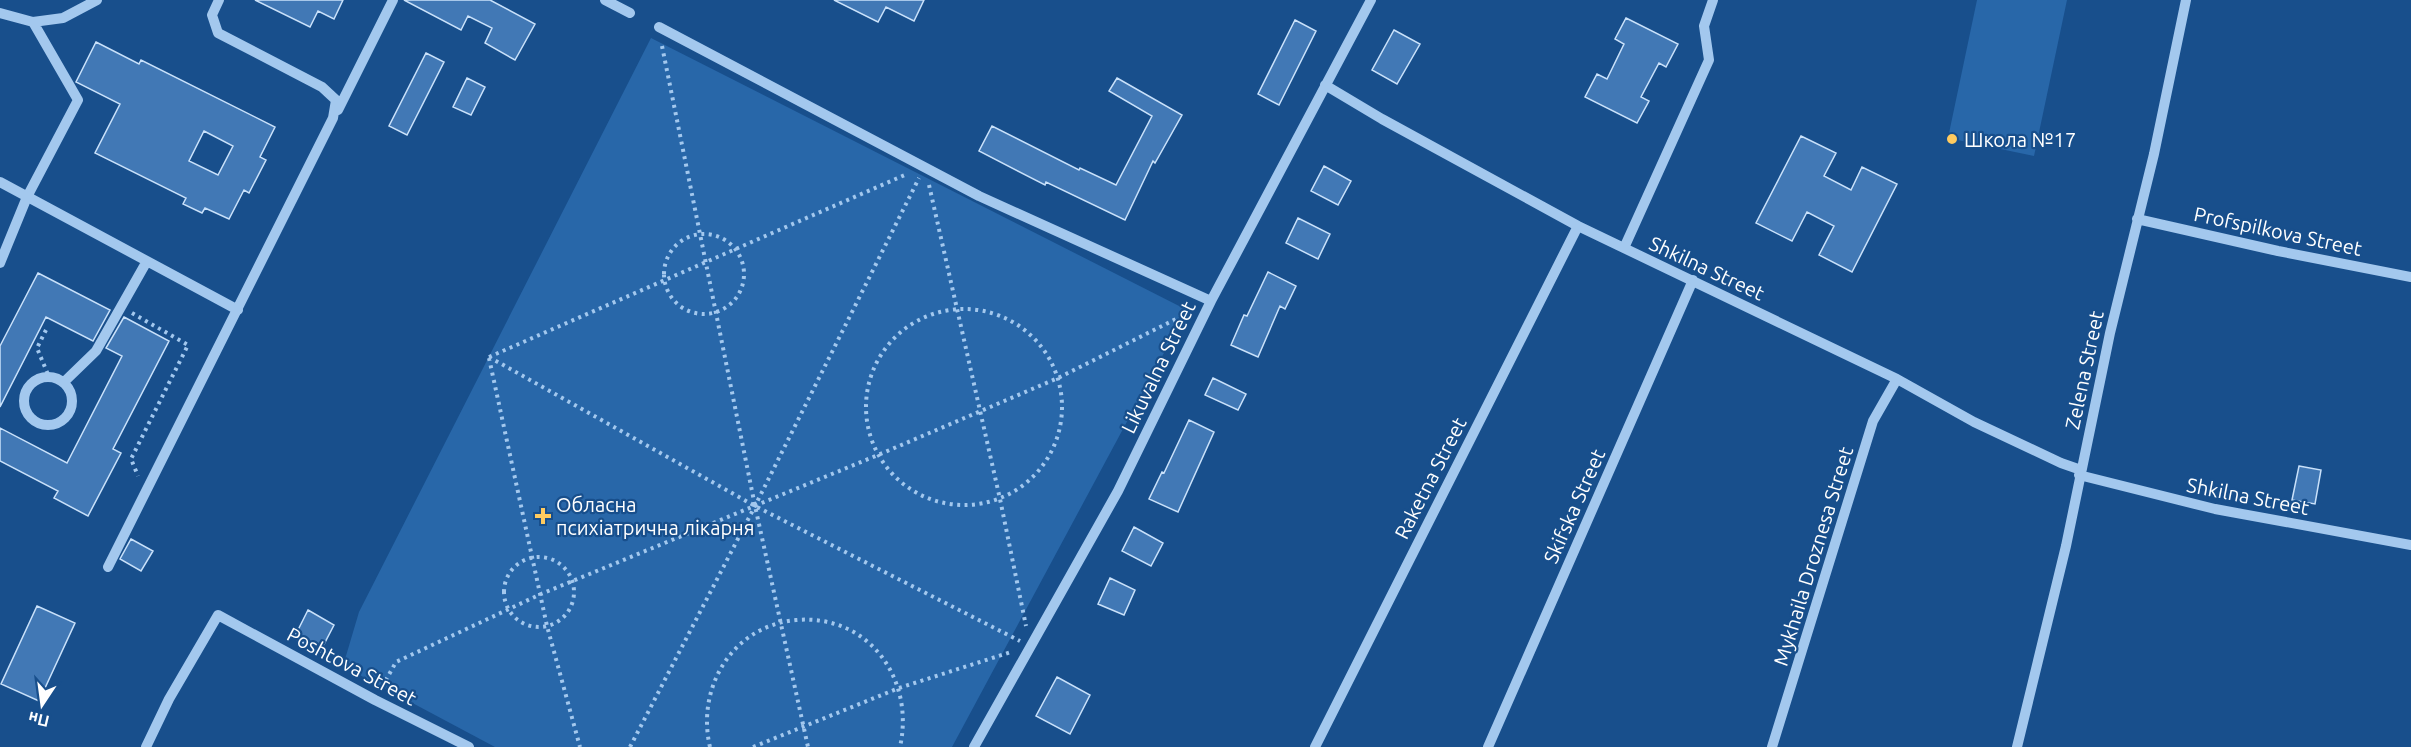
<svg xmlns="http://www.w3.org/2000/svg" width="2411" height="747" viewBox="0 0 2411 747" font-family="Ubuntu,sans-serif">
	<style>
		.green { fill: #2867a9 }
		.building { fill: #4178b5; stroke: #c9e1fa; stroke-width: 1.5; fill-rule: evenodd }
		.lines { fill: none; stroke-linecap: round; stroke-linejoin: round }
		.path { stroke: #a3c8ee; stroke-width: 4; stroke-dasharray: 3 4.5; stroke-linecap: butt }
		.minor { stroke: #a3c8ee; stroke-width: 10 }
		.poi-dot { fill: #ffcb60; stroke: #184f8c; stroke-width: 2 }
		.labels { text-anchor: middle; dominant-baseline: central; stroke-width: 4.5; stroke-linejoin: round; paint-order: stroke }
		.poi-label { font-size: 20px; fill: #fff; stroke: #184f8c; text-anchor: start }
		.street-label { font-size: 20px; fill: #fff; stroke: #184f8c }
	</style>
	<rect width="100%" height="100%" fill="#184f8c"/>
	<!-- green -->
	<path class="green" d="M 1977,0 L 2067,0 L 2034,156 L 1948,138 Z
		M 651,38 L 1187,310 L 952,747 L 495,747 L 343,666 L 359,612 Z"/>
	<!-- building -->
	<path class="building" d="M 255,0 L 343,0 L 334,19 L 318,11 L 310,27 Z
		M 404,0 L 490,0 L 535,24 L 515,60 L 485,43 L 492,28 L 468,16 L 461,30 Z
		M 834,0 L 924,0 L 914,21 L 886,7 L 878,22 Z
		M 1626,18 L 1678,44 L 1666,67 L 1659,63 L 1641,97 L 1649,101 L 1637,123 L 1585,97 L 1597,74 L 1607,79 L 1624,44 L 1615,39 Z
		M 1295,20 L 1316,31 L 1279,105 L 1258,94 Z
		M 1394,30 L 1420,44 L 1397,84 L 1372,70 Z
		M 96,42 L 139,64 L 141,60 L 275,127 L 260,157 L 266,160 L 249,193 L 244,190 L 229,219 L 205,208 L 202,213 L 183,204 L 186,198 L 95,153 L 120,104 L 76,82 ZM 204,131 L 233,146 L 218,175 L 189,161 Z
		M 426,53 L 444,62 L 407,135 L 389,126 Z
		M 467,78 L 485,87 L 471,115 L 453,107 Z
		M 1117,78 L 1182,115 L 1155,163 L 1153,161 L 1125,220 L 1046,182 L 1045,185 L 979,151 L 992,126 L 1079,170 L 1080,168 L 1116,185 L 1152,116 L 1109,91 Z
		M 1801,136 L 1836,153 L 1824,176 L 1851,190 L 1862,167 L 1897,184 L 1852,272 L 1819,255 L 1834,226 L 1807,212 L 1792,241 L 1756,223 Z
		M 1324,166 L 1351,181 L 1338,205 L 1311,191 Z
		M 1298,218 L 1330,234 L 1318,259 L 1286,243 Z
		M 1268,272 L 1296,286 L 1285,309 L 1280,306 L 1258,357 L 1231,345 L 1244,315 L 1247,316 Z
		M 38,273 L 110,310 L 93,341 L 46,317 L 0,407 L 0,346 Z
		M 124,317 L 169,341 L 113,449 L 121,453 L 88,516 L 54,498 L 58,491 L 0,461 L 0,428 L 67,463 L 122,356 L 106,348 Z
		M 1213,378 L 1246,394 L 1238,410 L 1205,395 Z
		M 1189,420 L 1214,432 L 1178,512 L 1149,499 L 1162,472 L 1164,473 Z
		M 2299,466 L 2321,470 L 2315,504 L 2292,500 Z
		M 1134,527 L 1163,543 L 1151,566 L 1122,551 Z
		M 131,539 L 153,551 L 141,571 L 120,559 Z
		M 1110,578 L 1135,590 L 1124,615 L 1098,604 Z
		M 37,606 L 75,623 L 39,701 L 1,684 Z
		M 308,610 L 334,625 L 320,652 L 294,638 Z
		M 1057,677 L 1090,695 L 1070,734 L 1036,716 Z"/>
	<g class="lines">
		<!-- path -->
		<path class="path" d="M 662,46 L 755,506 L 808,747
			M 929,185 L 1000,499 L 1026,626
			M664 274a40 40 0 1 1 80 0a40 40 0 1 1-80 0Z
			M866 407a98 98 0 1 1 196 0a98 98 0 1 1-196 0Z
			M 132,313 L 188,345 L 131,459 L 138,476
			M 46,330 L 37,348 L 49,377
			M 489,357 L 755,506 L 1020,641
			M 489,357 L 907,174
			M 489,358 L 547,626 L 580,747
			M504 592a35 35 0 1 1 70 0a35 35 0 1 1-70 0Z
			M 382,687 L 396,662 L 541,594 L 878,455 L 1058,378 L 1188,313
			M 630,747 L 755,506 L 919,178
			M 710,747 C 696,688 732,626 796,620 C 869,614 915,679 900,747
			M 753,747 L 899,688 L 1011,652"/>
		<!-- minor -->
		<path class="minor" d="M 605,0 L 630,13
			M 0,13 L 33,22 L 63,18 L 97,0
			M 659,27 L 979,196 L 1211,301
			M 1325,85 L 1382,119 L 1578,226 L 1897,379 L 1974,422 L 2061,463 L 2081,470
			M 338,110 L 393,0
			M 0,182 L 238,310
			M 2137,219 L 2278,251 L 2411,277
			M 1624,248 L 1709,60 L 1704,26 L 1713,0
			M 0,263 L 27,197 L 78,100 L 33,22
			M24 401a24 24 0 1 1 48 0a24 24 0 1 1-48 0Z
			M 64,382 L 96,351 L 147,261
			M 2079,475 L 2215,509 L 2411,545
			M 108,567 L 333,118 L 336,100 L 322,87 L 218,33 L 212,15 L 219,0
			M 146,747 L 169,699 L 218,615 L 375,700 L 469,747
			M 974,747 L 1118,491 L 1211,301 L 1371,0
			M 1315,747 L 1578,226
			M 1488,747 L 1693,280
			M 1772,747 L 1873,421 L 1897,379
			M 2017,747 L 2066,546 L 2110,333 L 2154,154 L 2186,0"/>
	</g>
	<!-- markers -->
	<g class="poi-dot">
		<circle cx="1952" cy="139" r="6"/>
		<path d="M540 507h6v6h6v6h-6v6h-6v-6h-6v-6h6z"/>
	</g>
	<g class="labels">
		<!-- poi labels -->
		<g class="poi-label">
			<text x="1964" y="139">Школа №17</text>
			<text x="556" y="504">Обласна<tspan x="556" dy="23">психіатрична лікарня</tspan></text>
		</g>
		<!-- street labels -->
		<g class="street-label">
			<text transform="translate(2278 231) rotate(12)">Profspilkova Street</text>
			<text transform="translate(1707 268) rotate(25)">Shkilna Street</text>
			<text transform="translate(1158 367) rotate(-64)">Likuvalna Street</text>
			<text transform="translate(2084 370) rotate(-78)">Zelena Street</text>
			<text transform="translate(1430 478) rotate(-63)">Raketna Street</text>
			<text transform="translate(2248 496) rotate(11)">Shkilna Street</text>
			<text transform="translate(1574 506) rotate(-66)">Skifska Street</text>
			<text transform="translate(1813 556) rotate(-73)">Mykhaila Droznesa Street</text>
			<text transform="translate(352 666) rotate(28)">Poshtova Street</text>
		</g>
	</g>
	<!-- north arrow -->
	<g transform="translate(42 705) rotate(193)" stroke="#184f8c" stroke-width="4.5" paint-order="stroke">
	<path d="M0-4.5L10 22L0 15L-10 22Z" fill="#ffffff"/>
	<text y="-9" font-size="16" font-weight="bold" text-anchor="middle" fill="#ffffff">Пн</text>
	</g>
</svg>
